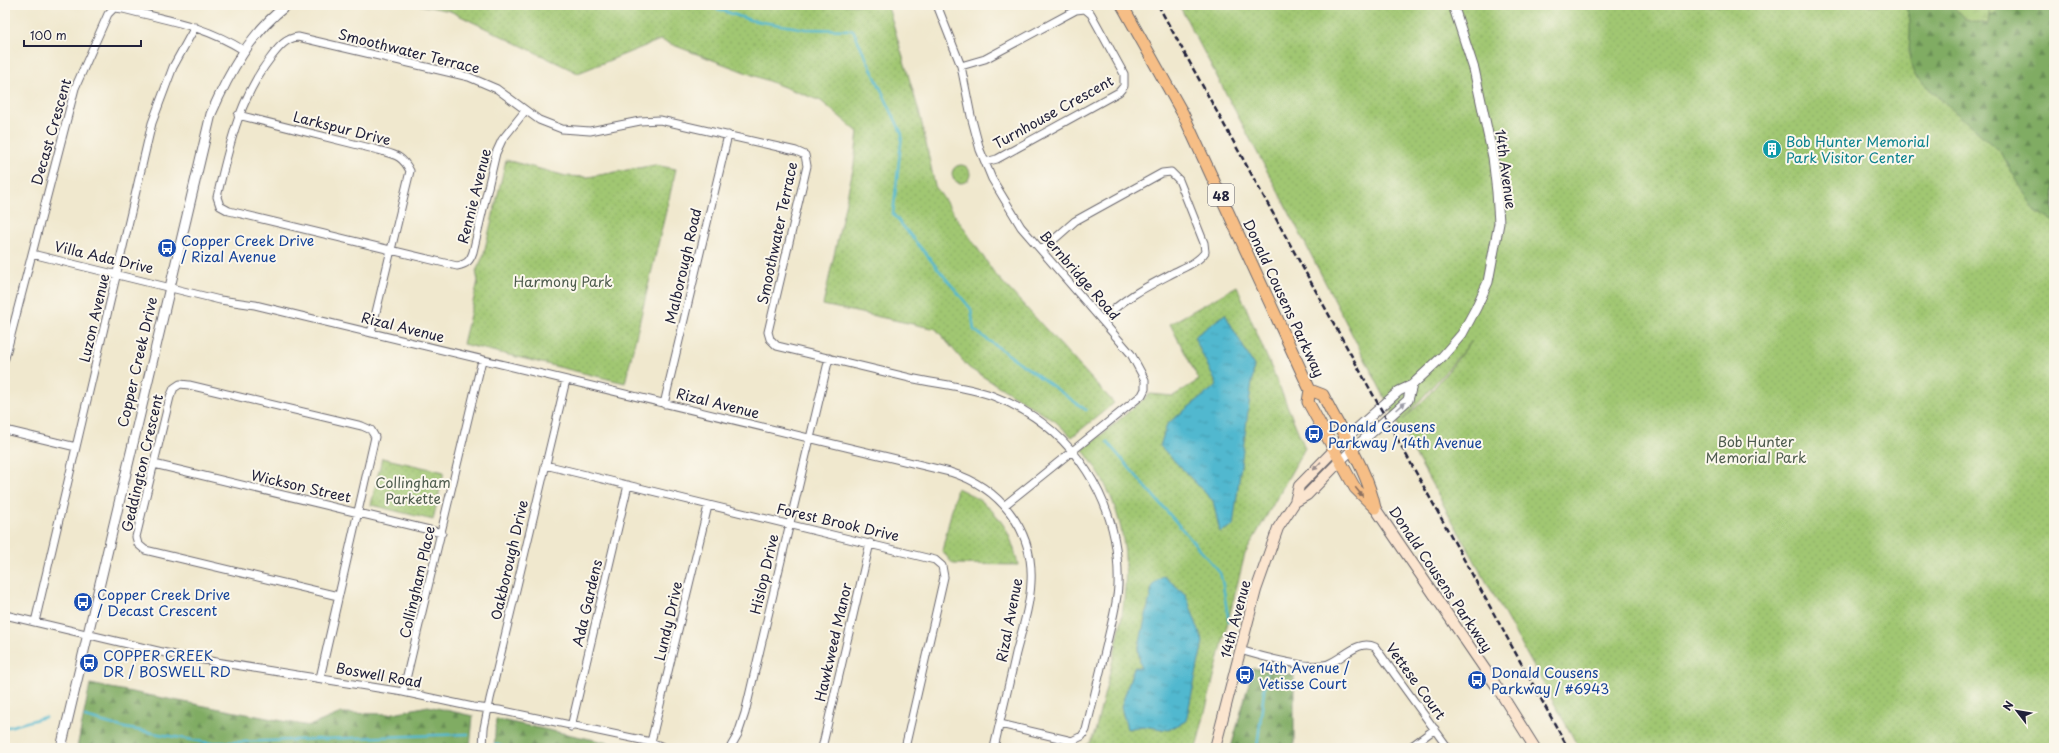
<svg xmlns="http://www.w3.org/2000/svg" width="2059" height="753" viewBox="0 0 2059 753" font-family="'Playpen Sans',sans-serif">
	<style>
		.grass { fill: url(#grass-dots); stroke: #627456; fill-rule: evenodd }
		.forest { fill: url(#forest-firs); stroke: #516750 }
		.wetland { fill: url(#wetland-marsh); stroke: #627456 }
		.water { fill: url(#water-ripples); stroke: #3a6d85 }
		.lines { fill: none; stroke-linecap: round; stroke-linejoin: round }
		.stream { stroke: #51b8cf; stroke-width: 2.5 }
		.minor-casing { stroke: #6a676e; stroke-width: 9 }
		.tertiary-casing { stroke: #6a676e; stroke-width: 11 }
		.secondary-casing { stroke: #6a676e; stroke-width: 12 }
		.primary-casing { stroke: #6a676e; stroke-width: 13 }
		.minor { stroke: #fff; stroke-width: 7 }
		.tertiary { stroke: #fff; stroke-width: 9 }
		.secondary { stroke: #fbe5cf; stroke-width: 10 }
		.primary { stroke: #f6be86; stroke-width: 11 }
		.rail { stroke: #22223b; stroke-width: 2.5; stroke-dasharray: 6 3; stroke-linecap: butt }
		.oneway { fill: #9c9ca7 }
		.oneway2 { fill: #998d8c }
		.oneway3 { fill: #8c7060 }
		.labels { text-anchor: middle; dominant-baseline: central; stroke-width: 4; stroke-linejoin: round; paint-order: stroke }
		.shield { fill: #fbf7ec; stroke: #636270; stroke-width: 1 }
		.shield-label { font-size: 13px; font-weight: bold; fill: #22223b }
		.street-label { font-size: 14px; fill: #22223b; stroke: #fbf7ec }
		.culture-label { font-size: 14px; fill: #0d838f; stroke: #fbf7ec; text-anchor: start }
		.transit-label { font-size: 14px; fill: #164399; stroke: #fbf7ec; text-anchor: start }
		.park-label { font-size: 14px; fill: #4e5c4e; stroke: #fbf7ec }
	</style>
	<defs>
		<pattern id="grass-dots" width="8" height="8" patternUnits="userSpaceOnUse"><rect width="8" height="8" fill="#a1c772"/><path d="M2 2h.1M6 6h.1" fill="none" stroke="#8aab64" stroke-width="1.8" stroke-linecap="round"/></pattern>
		<pattern id="forest-firs" width="22" height="20" patternUnits="userSpaceOnUse"><rect width="22" height="20" fill="#80ac64"/><path d="M5 1l3.5 6h-7zM16 11l3.5 6h-7z" fill="#688c54"/></pattern>
		<pattern id="wetland-marsh" width="20" height="14" patternUnits="userSpaceOnUse"><rect width="20" height="14" fill="#a1c772"/><path d="M1 5h8M5 5V1M11 12h8M15 12V8" fill="none" stroke="#8aab64"/></pattern>
		<pattern id="water-ripples" width="26" height="14" patternUnits="userSpaceOnUse"><rect width="26" height="14" fill="#51b8cf"/><path d="M2 4q2-2 4 0t4 0M15 11q2-2 4 0t4 0" fill="none" stroke="#4395a9"/></pattern>
	</defs>
	<rect width="100%" height="100%" fill="#fbf7ec"/>
	<filter id="ink" filterUnits="userSpaceOnUse"><feTurbulence type="fractalNoise" baseFrequency=".025" numOctaves="2"/><feDisplacementMap in="SourceGraphic" scale="8" xChannelSelector="R" yChannelSelector="G"/><feConvolveMatrix kernelMatrix="1 2 1 2 8 2 1 2 1" color-interpolation-filters="sRGB"/></filter>
	<filter id="wash" filterUnits="userSpaceOnUse"><feTurbulence type="fractalNoise" baseFrequency=".012" numOctaves="4" result="noise"/><feDisplacementMap in="SourceGraphic" scale="16" xChannelSelector="R" yChannelSelector="G"/><feGaussianBlur stdDeviation="0.9" result="paint"/><feColorMatrix in="noise" values="0 0 0 0 0 0 0 0 0 0 0 0 0 0 0 0 0 1.4 0 .05"/><feComposite in="paint" operator="in"/></filter>
	<g filter="url(#wash)">
		<rect width="100%" height="100%" fill="#f0e8ce"/>
		<!-- grass -->
		<path class="grass" d="M 420,5 L 884,5 L 889,10 L 920,115 L 935,186 L 995,274 L 1114,403 L 1072,437 L 1055,421 L 969,368 L 936,329 L 823,305 L 854,165 L 858,132 L 821,101 L 660,40 L 578,73 L 450,11 Z
			M 1179,5 L 2054,5 L 2054,748 L 1579,748 L 1399,425 L 1291,216 ZM 1472,341 L 1426,398 L 1403,420 Z
			M 506,160 L 566,176 L 588,177 L 655,165 L 676,169 L 625,383 L 463,344 L 478,281 L 476,271 L 483,257 Z
			M952 174a9 9 0 1 1 18 0a9 9 0 1 1-18 0Z
			M 1237,286 L 1305,448 L 1245,554 L 1196,748 L 1083,748 L 1090,742 L 1095,732 C 1119,629 1155,544 1083,450 L 1150,394 L 1173,396 L 1199,380 L 1170,324 Z
			M 382,458 L 444,472 L 433,520 L 371,505 Z
			M 957,488 C 994,504 1010,526 1018,565 L 953,564 L 942,551 Z"/>
		<!-- forest -->
		<path class="forest" d="M 1906,5 L 1972,5 L 1987,16 L 1996,13 L 2000,5 L 2054,5 L 2054,222 L 2035,211 L 2000,152 L 1915,76 C 1905,53 1911,46 1910,23 C 1910,18 1907,11 1906,5 Z
			M 1253,668 L 1294,675 L 1294,748 L 1231,748 Z
			M 90,684 L 309,726 L 341,713 L 389,714 L 428,706 L 473,716 L 470,748 L 77,748 Z
			M 496,719 L 633,748 L 494,748 Z"/>
		<!-- wetland -->
		<path class="wetland" d="M 1952,5 L 1990,5 L 1988,24 L 1965,19 Z"/>
		<!-- water -->
		<path class="water" d="M 1225,314 L 1254,366 L 1233,526 L 1220,532 L 1213,501 L 1160,446 L 1167,424 L 1217,385 L 1194,337 Z
			M 1164,576 L 1186,595 L 1203,642 L 1186,721 L 1168,730 L 1143,726 L 1127,729 L 1121,707 L 1134,667 L 1141,668 L 1138,650 L 1153,584 Z"/>
		<g class="lines">
			<!-- stream -->
			<path class="stream" d="M 706,5 L 750,20 L 806,29 L 853,30 L 902,134 L 893,214 L 971,309 L 974,330 L 1086,410
				M 1107,442 L 1220,573 C 1225,589 1225,605 1229,621
				M 85,717 L 125,728 L 209,743 L 468,734
				M 5,728 L 45,717
				M 495,744 L 505,748
				M 1257,748 L 1266,675"/>
		</g>
	</g>
	<g filter="url(#ink)">
		<g class="lines">
			<!-- minor casing -->
			<g class="minor-casing">
				<path id="minor" d="M 937,5 L 961,66 L 971,116 L 980,150 L 992,179 L 1021,227 L 1131,354 L 1145,380 L 1145,389 L 1142,395 L 1005,505
					M 961,66 L 985,59 L 1076,10 L 1085,9 L 1091,14 L 1124,74 L 1124,86 L 1119,92 L 997,159 L 985,162
					M 525,111 L 502,140 L 496,153 L 473,252 C 470,261 467,264 457,266 L 229,211 L 220,206 L 217,197 C 229,147 239,98 272,56 C 279,47 286,38 298,37 L 469,77 L 497,89 L 539,120 L 562,129 L 590,131 L 640,121 L 660,120 L 796,151 L 805,155 L 807,166 L 768,332 L 770,339 L 777,346 C 820,356 863,367 906,377 C 935,384 966,386 993,396 C 1073,426 1121,502 1118,586 C 1117,606 1111,624 1107,643 C 1100,672 1093,701 1086,730 L 1082,736 L 1072,741 L 1000,724
					M 238,115 L 378,150 C 395,155 402,155 410,171 L 371,333
					M 1042,250 L 1075,221 L 1162,173 L 1171,172 L 1179,180 L 1204,243 L 1205,252 C 1198,263 1182,268 1171,274 C 1146,287 1122,299 1103,320
					M 32,254 L 220,300 L 255,305 L 950,472 C 999,487 1034,529 1031,582 C 1030,606 1022,630 1016,653 C 1009,685 1001,716 994,748
					M 5,358 L 75,88 L 108,14 L 114,8 L 123,9 C 167,20 206,26 245,51
					M 664,404 L 728,135
					M 5,430 L 76,447
					M 154,464 L 442,533
					M 545,465 L 935,560 L 942,566 L 944,577 L 905,748
					M 5,615 L 179,656 L 403,692 L 473,707 L 499,710 L 651,742 L 665,748
					M 35,622 L 152,123 L 173,67 L 195,27
					M 1240,650 C 1260,656 1309,670 1328,664 C 1344,658 1358,639 1375,647 L 1448,748
					M 320,678 L 375,437 L 371,430 L 362,426 L 189,385 L 180,384 L 174,388 L 170,397 L 136,537 L 138,544 L 145,550 L 338,596
					M 403,692 L 482,360
					M 571,727 L 628,485
					M 651,742 L 708,506
					M 483,748 L 484,728 L 490,699 L 566,380
					M 730,748 L 738,734 L 745,713 L 829,358
					M 822,748 L 870,543
					M 1409,748 L 1435,729"/>
			</g>
			<!-- tertiary casing -->
			<g class="tertiary-casing">
				<path id="tertiary" d="M 1345,439 L 1399,391 L 1412,385 L 1442,357 L 1462,334 L 1476,308 L 1488,282 L 1499,223 L 1497,192 L 1493,157 L 1474,69 L 1453,5
					M 1341,460 L 1408,400 L 1412,385
					M 61,748 L 211,114 C 229,73 251,32 287,5"/>
			</g>
			<!-- secondary casing -->
			<g class="secondary-casing">
				<path id="secondary" d="M 1295,502 L 1307,495 L 1341,460
					M 1375,508 L 1495,684 L 1535,748
					M 1215,748 L 1256,590 L 1278,528 L 1295,502 L 1299,486 L 1345,439"/>
			</g>
			<!-- primary casing -->
			<g class="primary-casing">
				<path id="primary" d="M 1122,5 L 1183,114 L 1310,390 L 1308,402 L 1355,488 L 1375,508
					M 1310,390 L 1323,395 C 1340,431 1367,468 1375,508"/>
			</g>
			<!-- minor -->
			<use href="#minor" class="minor"/>
			<!-- tertiary -->
			<use href="#tertiary" class="tertiary"/>
			<!-- secondary -->
			<use href="#secondary" class="secondary"/>
			<!-- primary -->
			<use href="#primary" class="primary"/>
			<!-- rail -->
			<path class="rail" d="M 1158,5 L 1568,748"/>
		</g>
		<!-- one-way arrows -->
		<defs><path id="oneway-solid" d="M-6-.8H1V-3.2L6.5 0L1 3.2V.8H-6Z"/></defs>
		<use class="oneway" href="#oneway-solid" transform="translate(1401 406) rotate(-42)"/>
		<use class="oneway2" href="#oneway-solid" transform="translate(1317 466) rotate(133)"/>
		<use class="oneway3" href="#oneway-solid" transform="translate(1359 492) rotate(51)"/>
	</g>
	<!-- icons -->
	<defs>
		<g id="building-disc" transform="scale(1)"><circle r="9.5" fill="#0f9aa8" stroke="#fbf7ec"/><path d="M-4-6H4V6H1V3H-1V6H-4ZM-2.5-4.3h1.7v1.8h-1.7ZM.8-4.3h1.7v1.8H.8ZM-2.5-1h1.7V.8h-1.7ZM.8-1h1.7V.8H.8Z" fill="#fff"/></g>
		<g id="bus-disc" transform="scale(1)"><circle r="9.5" fill="#1a4fb4" stroke="#fbf7ec"/><path d="M-5-6H5V4H4V6H2V4H-2V6H-4V4H-5ZM-3.5-4V0h7V-4ZM-3.5 1.2v1.5H-2V1.2ZM2 1.2v1.5H3.5V1.2Z" fill="#fff"/></g>
	</defs>
	<g fill-rule="evenodd">
		<use href="#building-disc" x="1772" y="149"/>
		<use href="#bus-disc" x="167" y="248"/>
		<use href="#bus-disc" x="1314" y="434"/>
		<use href="#bus-disc" x="83" y="602"/>
		<use href="#bus-disc" x="89" y="663"/>
		<use href="#bus-disc" x="1245" y="675"/>
		<use href="#bus-disc" x="1477" y="680"/>
	</g>
	<g class="labels">
		<!-- shield labels -->
		<rect class="shield" x="1208" y="184" width="26" height="22" rx="3"/>
		<g class="shield-label">
			<text x="1221" y="195">48</text>
		</g>
		<!-- street labels -->
		<g class="street-label">
			<text transform="translate(409 51) rotate(14)">Smoothwater Terrace</text>
			<text transform="translate(1053 112) rotate(-29)">Turnhouse Crescent</text>
			<text transform="translate(342 128) rotate(14)">Larkspur Drive</text>
			<text transform="translate(51 132) rotate(-74)">Decast Crescent</text>
			<text transform="translate(1506 169) rotate(82)">14th Avenue</text>
			<text transform="translate(474 196) rotate(-76)">Rennie Avenue</text>
			<text transform="translate(777 233) rotate(-78)">Smoothwater Terrace</text>
			<text transform="translate(104 257) rotate(13)">Villa Ada Drive</text>
			<text transform="translate(683 266) rotate(-77)">Malborough Road</text>
			<text transform="translate(1080 275) rotate(49)">Bernbridge Road</text>
			<text transform="translate(1284 298) rotate(65)">Donald Cousens Parkway</text>
			<text transform="translate(94 318) rotate(-77)">Luzon Avenue</text>
			<text transform="translate(403 327) rotate(14)">Rizal Avenue</text>
			<text transform="translate(137 362) rotate(-77)">Copper Creek Drive</text>
			<text transform="translate(718 403) rotate(14)">Rizal Avenue</text>
			<text transform="translate(142 463) rotate(-77)">Geddington Crescent</text>
			<text transform="translate(301 486) rotate(13)">Wickson Street</text>
			<text transform="translate(838 522) rotate(13)">Forest Brook Drive</text>
			<text transform="translate(509 560) rotate(-77)">Oakborough Drive</text>
			<text transform="translate(764 574) rotate(-77)">Hislop Drive</text>
			<text transform="translate(1441 579) rotate(56)">Donald Cousens Parkway</text>
			<text transform="translate(417 582) rotate(-77)">Collingham Place</text>
			<text transform="translate(587 603) rotate(-77)">Ada Gardens</text>
			<text transform="translate(1235 619) rotate(-75)">14th Avenue</text>
			<text transform="translate(1009 620) rotate(-79)">Rizal Avenue</text>
			<text transform="translate(668 621) rotate(-77)">Lundy Drive</text>
			<text transform="translate(833 642) rotate(-77)">Hawkweed Manor</text>
			<text transform="translate(379 675) rotate(10)">Boswell Road</text>
			<text transform="translate(1416 681) rotate(54)">Vettese Court</text>
		</g>
		<!-- culture labels -->
		<g class="culture-label">
			<text x="1786" y="141">Bob Hunter Memorial<tspan x="1786" dy="16">Park Visitor Center</tspan></text>
		</g>
		<!-- transit labels -->
		<g class="transit-label">
			<text x="181" y="240">Copper Creek Drive<tspan x="181" dy="16">/ Rizal Avenue</tspan></text>
			<text x="1328" y="426">Donald Cousens<tspan x="1328" dy="16">Parkway / 14th Avenue</tspan></text>
			<text x="97" y="594">Copper Creek Drive<tspan x="97" dy="16">/ Decast Crescent</tspan></text>
			<text x="103" y="655">COPPER CREEK<tspan x="103" dy="16">DR / BOSWELL RD</tspan></text>
			<text x="1259" y="667">14th Avenue /<tspan x="1259" dy="16">Vetisse Court</tspan></text>
			<text x="1491" y="672">Donald Cousens<tspan x="1491" dy="16">Parkway / #6943</tspan></text>
		</g>
		<!-- park labels -->
		<g class="park-label">
			<text x="563" y="281">Harmony Park</text>
			<text x="1756" y="441">Bob Hunter<tspan x="1756" dy="16">Memorial Park</tspan></text>
			<text x="413" y="482">Collingham<tspan x="413" dy="16">Parkette</tspan></text>
		</g>
	</g>
	<!-- margin -->
	<rect width="2059" height="753" fill="none" stroke="#fbf7ec" stroke-width="20"/>
	<!-- north arrow -->
	<g transform="translate(2017 711) rotate(301)" stroke="#fbf7ec" stroke-width="3" paint-order="stroke">
	<path d="M0-3L7 15L0 10L-7 15Z" fill="#22223b"/>
	<text y="-6" font-size="11" font-weight="bold" text-anchor="middle" fill="#22223b">N</text>
	</g>
	<!-- scale -->
	<path d="M24 40v6h117v-6" fill="none" stroke="#22223b" stroke-width="2"/>
	<text x="30" y="40" font-size="12" fill="#22223b" stroke="#fbf7ec" stroke-width="3" paint-order="stroke">100 m</text>
</svg>
